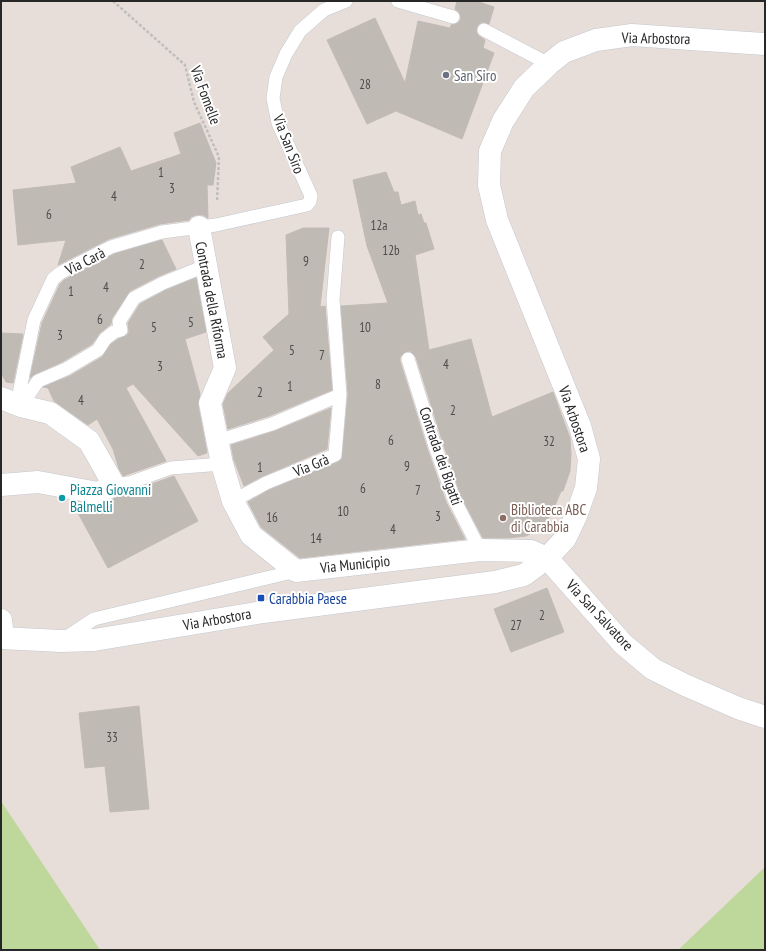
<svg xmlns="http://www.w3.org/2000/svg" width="766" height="951" viewBox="0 0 766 951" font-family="'PT Sans Narrow',sans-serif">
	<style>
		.green { fill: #bed89c }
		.building { fill: #c0bab5; stroke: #c2bab4 }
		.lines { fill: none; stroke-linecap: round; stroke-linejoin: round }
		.service-casing { stroke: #c2c7cf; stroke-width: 14 }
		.minor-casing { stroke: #c2c7cf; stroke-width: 23 }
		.tertiary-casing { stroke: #c2c7cf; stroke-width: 23 }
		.path { stroke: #bebebe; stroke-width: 2.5; stroke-dasharray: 3 2; stroke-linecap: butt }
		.service { stroke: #fff; stroke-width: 13 }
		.minor { stroke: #fff; stroke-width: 22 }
		.tertiary { stroke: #fff; stroke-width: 22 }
		.worship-dot { fill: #6b7280; stroke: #fff; stroke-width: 1.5 }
		.culture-dot { fill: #0f9aa8; stroke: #fff; stroke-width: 1.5 }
		.education-dot { fill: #8d6e63; stroke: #fff; stroke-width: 1.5 }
		.transit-dot { fill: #1a4fb4; stroke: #fff; stroke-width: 1.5 }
		.labels { text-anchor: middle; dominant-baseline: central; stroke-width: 4; stroke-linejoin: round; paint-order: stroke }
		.number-label { font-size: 13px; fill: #4d4c4a }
		.street-label { font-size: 15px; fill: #272727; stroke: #fff }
		.worship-label { font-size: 15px; fill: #5b616d; stroke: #fff; text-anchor: start }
		.culture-label { font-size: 15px; fill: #0d838f; stroke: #fff; text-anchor: start }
		.education-label { font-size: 15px; fill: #785e54; stroke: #fff; text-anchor: start }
		.transit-label { font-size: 15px; fill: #164399; stroke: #fff; text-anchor: start }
	</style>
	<rect width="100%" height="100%" fill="#e8ded9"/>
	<!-- green -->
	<path class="green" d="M 1,801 L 100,950 L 1,950 Z
		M 765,867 L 765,950 L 678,950 Z"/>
	<!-- building -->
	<path class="building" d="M 457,1 L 476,1 L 494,7 L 489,24 L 483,22 L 479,24 L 477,27 L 476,31 L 478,35 L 485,40 L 483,48 L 494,53 L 462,139 L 396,111 L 367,124 L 327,40 L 375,18 L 405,83 L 418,21 L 450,28 L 451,25 L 458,23 L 461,19 L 459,12 L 455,9 Z
		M 200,123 L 216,163 L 213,185 L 207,185 L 208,218 L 203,215 L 196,215 L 191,217 L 189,220 L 160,224 L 109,239 L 58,265 L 66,240 L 18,245 L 13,190 L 76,183 L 71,167 L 120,147 L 131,171 L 181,154 L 174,133 Z
		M 386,172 L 394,192 L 398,192 L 401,205 L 415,201 L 418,215 L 421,214 L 424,223 L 426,223 L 434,249 L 415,255 L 429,350 L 471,339 L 492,417 L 553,392 L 570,438 L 571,454 L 570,471 L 563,491 L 561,491 L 551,515 L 539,529 L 526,536 L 509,538 L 483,538 L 461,496 L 443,443 L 416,357 L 410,351 L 405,352 L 400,357 L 400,361 L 427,448 L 446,502 L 465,539 L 300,558 L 261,527 L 248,502 L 269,490 L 338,462 L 342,459 L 348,394 L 341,306 L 388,303 L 367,246 L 353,180 Z
		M 303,228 L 329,228 L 320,307 L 325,306 L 332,390 L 269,416 L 228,429 L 223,404 L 228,393 L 274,350 L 263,337 L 289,314 L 286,235 Z
		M 162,240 L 176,269 L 159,276 L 130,291 L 112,318 L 111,324 L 100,333 L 92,344 L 62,362 L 35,374 L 30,378 L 42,323 L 60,284 L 64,280 L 114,254 Z
		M 196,278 L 206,332 L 185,339 L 200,394 L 198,405 L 207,453 L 198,456 L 133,384 L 126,388 L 166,461 L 123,476 L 119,469 L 113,449 L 97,419 L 88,425 L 54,401 L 48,388 L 43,387 L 70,376 L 102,357 L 111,344 L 118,339 L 127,335 L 129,332 L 128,323 L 140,304 L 166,290 Z
		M 1,333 L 23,334 L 13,383 L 6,382 L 1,373 Z
		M 331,408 L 327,449 L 263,476 L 244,486 L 234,460 L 231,445 L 275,431 Z
		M 174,476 L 198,521 L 108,568 L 73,504 L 79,502 L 96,505 L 103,504 L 120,496 L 125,492 L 132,491 Z
		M 547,588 L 564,632 L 511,652 L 494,609 Z
		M 139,706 L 149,809 L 110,812 L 105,766 L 85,768 L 79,713 Z"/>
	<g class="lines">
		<!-- service casing -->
		<g class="service-casing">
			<path id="service" d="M 398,1 L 453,17
				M 484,30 L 549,64
				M 408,359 L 435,446 L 454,499 L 480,550
				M 17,404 L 34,320 L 53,279 L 60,273 L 111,247 L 162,232 L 216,225 L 307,205 L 310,201 L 311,196 L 278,123 L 273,98 L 276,77 L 286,54 L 300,31 L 324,10 L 346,1
				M 21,406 L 38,381 L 66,369 L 98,350 L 105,339 L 114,332 L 121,330 L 119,322 L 134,298 L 163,283 L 205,266
				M 217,441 L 272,424 L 340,395
				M 114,485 L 129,483 L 171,468 L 222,464
				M 233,501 L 266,483 L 335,455 L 340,395 L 333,300 L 338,237
				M 64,639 L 94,619 L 296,571"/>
		</g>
		<!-- minor casing -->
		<g class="minor-casing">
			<path id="minor" d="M 199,227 L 225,368 L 210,403 L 222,464 L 233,501 L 251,535 L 296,571 L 480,550 L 531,551 L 547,558 L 623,644 L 653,669 L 685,685 L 738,708 L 765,717
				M 1,398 L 21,406 L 50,413 L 89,441 L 114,485 L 98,493 L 38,482 L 1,485
				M 1,620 L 3,638"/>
		</g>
		<!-- tertiary casing -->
		<g class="tertiary-casing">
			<path id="tertiary" d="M 1,638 L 61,641 L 94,640 L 263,612 L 495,582 L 524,575 L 547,558 L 565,539 L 576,516 L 586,488 L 589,459 L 580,426 L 497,220 L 489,185 L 490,151 L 503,121 L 524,88 L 549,64 L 564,52 L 596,40 L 632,35 L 765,44"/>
		</g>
		<!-- path -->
		<path class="path" d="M 113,1 L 185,65 L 194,102 L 219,157 L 217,202"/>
		<!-- service -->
		<use href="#service" class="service"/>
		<!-- minor -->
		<use href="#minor" class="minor"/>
		<!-- tertiary -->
		<use href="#tertiary" class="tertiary"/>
	</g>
	<!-- markers -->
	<circle class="worship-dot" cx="446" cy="75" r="4"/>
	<circle class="culture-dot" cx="62" cy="498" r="4"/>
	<circle class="education-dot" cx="503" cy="518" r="4"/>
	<rect class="transit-dot" x="257" y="594" width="8" height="8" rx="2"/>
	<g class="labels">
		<!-- number labels -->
		<g class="number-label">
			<text x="365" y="84">28</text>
			<text x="161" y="172">1</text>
			<text x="172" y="188">3</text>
			<text x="114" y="196">4</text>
			<text x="49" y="214">6</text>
			<text x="379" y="225">12a</text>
			<text x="391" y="250">12b</text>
			<text x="306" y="261">9</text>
			<text x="142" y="264">2</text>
			<text x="106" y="287">4</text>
			<text x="71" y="291">1</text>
			<text x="100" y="319">6</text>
			<text x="191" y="322">5</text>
			<text x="154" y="327">5</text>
			<text x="365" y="327">10</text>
			<text x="60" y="335">3</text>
			<text x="292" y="350">5</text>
			<text x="322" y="355">7</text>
			<text x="446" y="364">4</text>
			<text x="160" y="366">3</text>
			<text x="378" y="384">8</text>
			<text x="290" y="386">1</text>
			<text x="260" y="392">2</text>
			<text x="81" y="400">4</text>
			<text x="453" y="410">2</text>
			<text x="391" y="440">6</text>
			<text x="549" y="441">32</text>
			<text x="407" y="466">9</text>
			<text x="260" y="467">1</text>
			<text x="363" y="488">6</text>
			<text x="418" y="490">7</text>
			<text x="343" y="511">10</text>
			<text x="438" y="516">3</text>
			<text x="272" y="517">16</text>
			<text x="393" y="529">4</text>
			<text x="316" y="538">14</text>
			<text x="542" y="615">2</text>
			<text x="516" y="625">27</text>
			<text x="112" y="737">33</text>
		</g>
		<!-- street labels -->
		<g class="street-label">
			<text transform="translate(656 38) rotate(1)">Via Arbostora</text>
			<text transform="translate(206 95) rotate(70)">Via Fomelle</text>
			<text transform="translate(289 144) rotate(69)">Via San Siro</text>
			<text transform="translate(85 261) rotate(-27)">Via Carà</text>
			<text transform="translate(212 300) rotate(79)">Contrada della Riforma</text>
			<text transform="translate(575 419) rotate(71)">Via Arbostora</text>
			<text transform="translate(441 456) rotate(71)">Contrada dei Bigatti</text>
			<text transform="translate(311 465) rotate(-22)">Via Grà</text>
			<text transform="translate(355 564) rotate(-6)">Via Municipio</text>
			<text transform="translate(600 615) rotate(47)">Via San Salvatore</text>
			<text transform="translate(217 619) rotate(-10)">Via Arbostora</text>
		</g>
		<!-- worship labels -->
		<g class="worship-label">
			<text x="454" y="75">San Siro</text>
		</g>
		<!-- culture labels -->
		<g class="culture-label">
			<text x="70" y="489">Piazza Giovanni<tspan x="70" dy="17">Balmelli</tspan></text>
		</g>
		<!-- education labels -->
		<g class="education-label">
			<text x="511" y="509">Biblioteca ABC<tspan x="511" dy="17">di Carabbia</tspan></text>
		</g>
		<!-- transit labels -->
		<g class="transit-label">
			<text x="269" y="598">Carabbia Paese</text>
		</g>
	</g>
	<!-- border -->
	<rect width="766" height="951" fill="none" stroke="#272727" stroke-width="4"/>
</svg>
